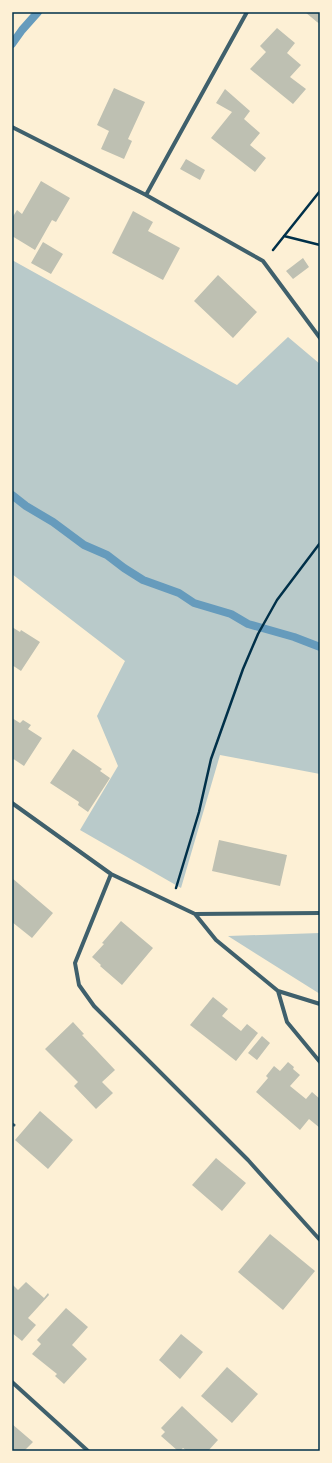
<svg xmlns="http://www.w3.org/2000/svg" width="332" height="1463" viewBox="0 0 332 1463" font-family="Barlow,sans-serif">
	<style>
		.green { fill: #b9caca }
		.lines { fill: none; stroke-linecap: round; stroke-linejoin: round }
		.stream { stroke: #669bbc; stroke-width: 8 }
		.building { fill: #bec0b2 }
		.path { stroke: #003049; stroke-width: 2.5 }
		.service { stroke: #3f606c; stroke-width: 3 }
		.minor { stroke: #3f606c; stroke-width: 4 }
		.neatline { fill: none; stroke: #003049; stroke-width: 1.5 }
	</style>
	<rect width="100%" height="100%" fill="#fdf0d5"/>
	<!-- green -->
	<path class="green" d="M 12,260 L 237,385 L 288,337 L 320,364 L 320,774 L 220,755 L 181,888 L 80,830 L 118,766 L 97,716 L 125,661 L 12,574 Z
		M 320,933 L 320,994 L 228,936 Z"/>
	<g class="lines">
		<!-- stream -->
		<path class="stream" d="M 12,44 L 22,30 L 38,12
			M 12,495 L 26,506 L 53,522 L 84,545 L 107,555 L 124,568 L 143,580 L 179,593 L 194,603 L 231,614 L 248,624 L 294,637 L 320,647"/>
	</g>
	<!-- building -->
	<path class="building" d="M 305,12 L 320,12 L 320,24 L 317,22 Z
		M 277,28 L 295,43 L 287,53 L 301,65 L 290,77 L 306,89 L 293,104 L 250,69 L 266,52 L 260,46 Z
		M 114,88 L 145,102 L 128,139 L 132,141 L 124,159 L 101,149 L 109,131 L 97,125 Z
		M 225,89 L 250,111 L 244,119 L 260,133 L 250,145 L 266,158 L 255,172 L 211,138 L 232,112 L 216,103 Z
		M 186,159 L 205,170 L 200,180 L 180,169 Z
		M 41,181 L 70,198 L 56,222 L 52,220 L 35,250 L 12,236 L 12,218 L 17,210 L 22,214 Z
		M 133,211 L 153,222 L 148,231 L 180,248 L 163,280 L 112,253 Z
		M 43,242 L 63,254 L 51,274 L 31,263 Z
		M 303,258 L 309,267 L 293,279 L 286,271 Z
		M 218,275 L 257,312 L 233,338 L 194,301 Z
		M 12,627 L 20,632 L 21,630 L 40,642 L 21,671 L 12,665 Z
		M 12,718 L 20,723 L 23,720 L 31,725 L 28,729 L 42,738 L 24,766 L 12,758 Z
		M 73,749 L 102,769 L 100,771 L 110,778 L 88,812 L 78,805 L 79,802 L 50,783 Z
		M 219,840 L 287,855 L 280,886 L 212,871 Z
		M 12,878 L 53,913 L 32,938 L 12,922 Z
		M 121,921 L 153,948 L 122,985 L 100,966 L 101,965 L 92,957 L 104,944 L 102,943 Z
		M 213,997 L 228,1009 L 222,1016 L 241,1031 L 247,1024 L 258,1033 L 236,1061 L 190,1025 Z
		M 73,1022 L 84,1034 L 82,1035 L 115,1070 L 102,1082 L 113,1093 L 96,1109 L 74,1086 L 78,1082 L 45,1049 Z
		M 262,1036 L 270,1043 L 257,1060 L 248,1053 Z
		M 288,1062 L 294,1067 L 293,1069 L 300,1075 L 290,1086 L 306,1099 L 312,1092 L 320,1099 L 320,1128 L 309,1119 L 300,1130 L 256,1092 L 268,1078 L 266,1076 L 274,1066 L 280,1071 Z
		M 40,1111 L 73,1140 L 48,1169 L 15,1140 Z
		M 216,1158 L 246,1183 L 222,1211 L 192,1185 Z
		M 270,1234 L 315,1271 L 283,1310 L 238,1272 Z
		M 26,1282 L 44,1298 L 48,1293 L 49,1295 L 28,1318 L 36,1325 L 22,1341 L 12,1333 L 12,1284 L 18,1290 Z
		M 66,1308 L 88,1327 L 72,1345 L 87,1359 L 64,1384 L 55,1376 L 57,1374 L 32,1354 L 41,1344 L 37,1340 Z
		M 181,1334 L 203,1352 L 180,1379 L 159,1360 Z
		M 227,1367 L 258,1394 L 232,1423 L 201,1396 Z
		M 182,1406 L 218,1440 L 208,1451 L 187,1451 L 183,1448 L 180,1451 L 178,1451 L 161,1436 L 165,1432 L 161,1428 Z
		M 12,1424 L 33,1442 L 24,1451 L 12,1451 Z"/>
	<g class="lines">
		<!-- path -->
		<path class="path" d="M 284,236 L 320,245
			M 273,250 L 320,191
			M 176,888 L 199,812 L 211,759 L 243,669 L 258,634 L 277,600 L 320,543"/>
		<!-- service -->
		<path class="service" d="M 12,1124 L 14,1125"/>
		<!-- minor -->
		<path class="minor" d="M 12,127 L 146,195 L 263,261 L 320,338
			M 146,195 L 247,12
			M 12,803 L 111,874 L 195,914 L 216,940 L 278,991 L 320,1004
			M 111,874 L 75,963 L 79,985 L 94,1006 L 248,1160 L 320,1240
			M 195,914 L 320,913
			M 278,991 L 287,1022 L 320,1062
			M 12,1382 L 88,1451"/>
	</g>
	<!-- border -->
	<rect width="332" height="1463" fill="none" stroke="#fdf0d5" stroke-width="26"/>
	<rect x="13" y="13" width="306" height="1437" class="neatline"/>
</svg>
